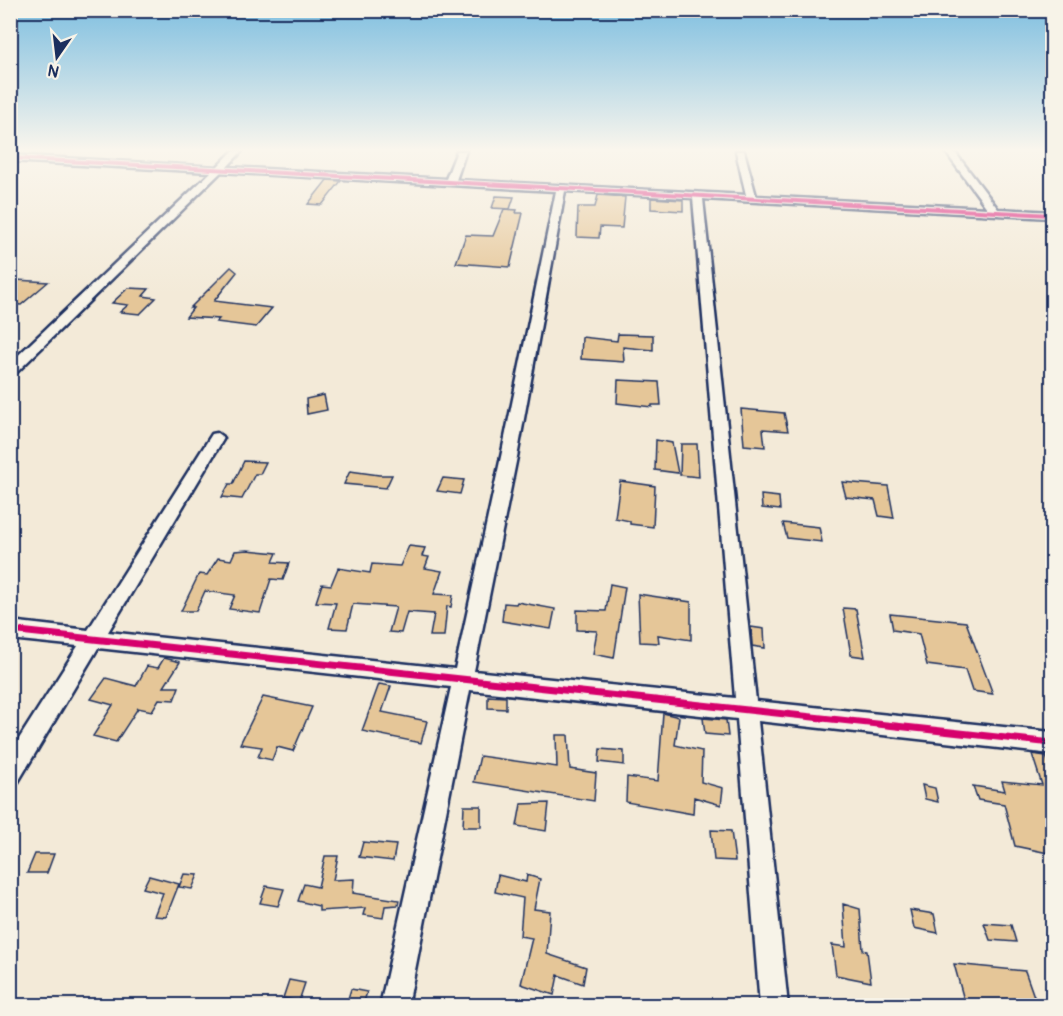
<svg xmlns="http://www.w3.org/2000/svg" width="1063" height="1016" viewBox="0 0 1063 1016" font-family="Pangolin,sans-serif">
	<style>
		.building { fill: #e5c698; stroke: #1b2f5e; stroke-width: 1.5 }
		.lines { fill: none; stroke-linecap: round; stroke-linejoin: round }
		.minor-casing { stroke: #1b2f5e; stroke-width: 5 }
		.minor { fill: #f7f3e8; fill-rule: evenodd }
		.cycleway-far1-casing { stroke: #f7f3e8; stroke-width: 6 }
		.cycleway-casing { stroke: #f7f3e8; stroke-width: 10 }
		.cycleway-far1 { stroke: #d6006c; stroke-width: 4 }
		.cycleway { stroke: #d6006c; stroke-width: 7 }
	</style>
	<rect width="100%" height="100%" fill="#f3ead8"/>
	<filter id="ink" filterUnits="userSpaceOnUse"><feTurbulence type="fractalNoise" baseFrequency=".0167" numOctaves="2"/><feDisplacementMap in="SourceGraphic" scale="12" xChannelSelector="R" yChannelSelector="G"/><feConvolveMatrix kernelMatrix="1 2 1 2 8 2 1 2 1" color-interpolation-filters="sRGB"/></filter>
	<g filter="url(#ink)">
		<!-- building -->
		<path class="building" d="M 327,180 L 341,181 L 322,205 L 308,204 Z
			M 598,195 L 625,197 L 622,228 L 600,227 L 599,238 L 577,237 L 578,207 L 595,207 Z
			M 496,196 L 514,197 L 510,209 L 492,208 Z
			M 651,198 L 683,200 L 683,211 L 651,209 Z
			M 504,209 L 517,210 L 516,213 L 523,213 L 510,267 L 456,263 L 466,235 L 493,236 Z
			M 231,267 L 237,272 L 214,301 L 272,308 L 256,327 L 216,322 L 219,319 L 186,317 L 193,308 L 190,308 Z
			M 16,280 L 48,282 L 21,305 L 10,304 L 10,284 Z
			M 128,288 L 149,289 L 143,296 L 156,298 L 140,314 L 120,312 L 128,305 L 112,303 Z
			M 618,334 L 653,335 L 653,350 L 623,347 L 624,362 L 581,359 L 582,337 L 617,341 Z
			M 618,380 L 659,382 L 661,405 L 652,405 L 652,407 L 617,403 Z
			M 324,395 L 327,410 L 307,414 L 306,399 Z
			M 741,409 L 784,413 L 788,431 L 763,429 L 765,447 L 744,445 Z
			M 656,440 L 672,443 L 678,473 L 655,470 Z
			M 681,444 L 697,444 L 699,477 L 680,475 Z
			M 244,461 L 266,462 L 260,474 L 255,474 L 242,499 L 222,497 L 229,484 L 233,484 Z
			M 350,471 L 379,475 L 392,475 L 386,488 L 344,484 Z
			M 443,478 L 464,480 L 460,494 L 437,491 Z
			M 620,481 L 655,486 L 653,527 L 630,524 L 630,521 L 615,518 Z
			M 842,482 L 888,486 L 894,518 L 879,516 L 875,500 L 846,497 Z
			M 761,495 L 779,497 L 780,510 L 762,508 Z
			M 783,523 L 819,527 L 822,542 L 787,538 Z
			M 409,546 L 425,548 L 422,556 L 429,557 L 425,568 L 442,571 L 434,594 L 453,595 L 451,607 L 447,606 L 444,636 L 430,636 L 434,614 L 407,612 L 401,633 L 389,632 L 396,607 L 353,604 L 347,629 L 329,628 L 336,603 L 316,602 L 322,584 L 331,585 L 338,568 L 370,573 L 372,564 L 400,566 Z
			M 247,550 L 277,553 L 273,562 L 289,563 L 283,580 L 271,579 L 260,613 L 229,609 L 235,595 L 205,591 L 196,611 L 181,611 L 199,574 L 207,575 L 218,558 L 231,560 L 235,551 Z
			M 610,584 L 625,587 L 614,658 L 593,654 L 597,631 L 577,630 L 577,610 L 606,611 Z
			M 638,594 L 691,602 L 691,640 L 658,635 L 659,643 L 640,642 Z
			M 517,602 L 555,609 L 551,629 L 502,621 L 504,603 L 516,604 Z
			M 843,608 L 856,609 L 865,657 L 851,655 Z
			M 890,614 L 966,622 L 993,694 L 972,691 L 965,670 L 927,665 L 919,634 L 893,630 Z
			M 751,627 L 764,629 L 765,648 L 752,646 Z
			M 164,658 L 180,662 L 164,687 L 179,687 L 174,700 L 159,699 L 152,711 L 138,708 L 116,742 L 93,736 L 113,705 L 91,699 L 106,678 L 136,686 L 147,666 L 158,668 Z
			M 379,684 L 391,686 L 382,712 L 427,721 L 421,743 L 362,731 Z
			M 488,696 L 506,697 L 506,709 L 488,708 Z
			M 263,697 L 312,707 L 293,751 L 277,747 L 272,760 L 258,757 L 262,747 L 240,744 Z
			M 663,713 L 679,717 L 675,745 L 702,751 L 701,782 L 723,788 L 721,805 L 694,797 L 693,814 L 626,802 L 627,777 L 658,781 Z
			M 703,718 L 726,720 L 728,736 L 705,734 Z
			M 556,735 L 568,735 L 570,769 L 596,773 L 594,801 L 474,782 L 480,756 L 557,767 Z
			M 600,749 L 624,751 L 624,765 L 599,762 Z
			M 1032,754 L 1046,756 L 1053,775 L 1053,854 L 1015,846 L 1004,804 L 978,800 L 973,786 L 1005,791 L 1002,781 L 1042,785 Z
			M 922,785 L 935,788 L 938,802 L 925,799 Z
			M 549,803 L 546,831 L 517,826 L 521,804 Z
			M 464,806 L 481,806 L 481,827 L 463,827 Z
			M 711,830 L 731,831 L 735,861 L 714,860 Z
			M 363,842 L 396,845 L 393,861 L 359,857 Z
			M 35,854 L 54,854 L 47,873 L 27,873 Z
			M 325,856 L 338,856 L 333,880 L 354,879 L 353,893 L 399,900 L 398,905 L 385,906 L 383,918 L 363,915 L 365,908 L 319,911 L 319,906 L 298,901 L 304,884 L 318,887 Z
			M 184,874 L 198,875 L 192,889 L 179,887 Z
			M 498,875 L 526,882 L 527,875 L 540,879 L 534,909 L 550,911 L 547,954 L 586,967 L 583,984 L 558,975 L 554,995 L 521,984 L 532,938 L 520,936 L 523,898 L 495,892 Z
			M 149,876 L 179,884 L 166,917 L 154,916 L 163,893 L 143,888 Z
			M 266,886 L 284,889 L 278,906 L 260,903 Z
			M 843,904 L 860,909 L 863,950 L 867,951 L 871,982 L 836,975 L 832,945 L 846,947 Z
			M 910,910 L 934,914 L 938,933 L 914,928 Z
			M 984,923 L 1011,925 L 1016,942 L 990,940 Z
			M 954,964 L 1025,971 L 1037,1005 L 964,1000 Z
			M 289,980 L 305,983 L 299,1001 L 283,998 Z
			M 351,989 L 367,992 L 363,1005 L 346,1005 Z"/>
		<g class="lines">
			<!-- minor casing -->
			<g class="minor-casing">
				<path id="minor" d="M 233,151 L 242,151 L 227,167 L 446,179 L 457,151 L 466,151 L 456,180 L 746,195 L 736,151 L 744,151 L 756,196 L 987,208 L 945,151 L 954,151 L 998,209 L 1052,212 L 1052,218 L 703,199 L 756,701 L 1052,732 L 1052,754 L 758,721 L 788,1006 L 760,1006 L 737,719 L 470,690 L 408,1006 L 380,1006 L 451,687 L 98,648 L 18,782 L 10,785 L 10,753 L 78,646 L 10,639 L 10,621 L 88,630 L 212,434 L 217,433 L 224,438 L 108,632 L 455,669 L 502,452 L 556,191 L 221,172 L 15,374 L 10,375 L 10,363 L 211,172 L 10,161 L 10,155 L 217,167 ZM 565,191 L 693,198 L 735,698 L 474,671 L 518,452 Z"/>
			</g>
			<!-- minor -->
			<use href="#minor" class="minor"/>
			<!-- cycleway-far1 casing -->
			<g class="cycleway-far1-casing">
				<path id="cycleway-far1" d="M 10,158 L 1052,215"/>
			</g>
			<!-- cycleway casing -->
			<g class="cycleway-casing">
				<path id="cycleway" d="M 10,630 L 1052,743"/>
			</g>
			<!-- cycleway-far1 -->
			<use href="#cycleway-far1" class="cycleway-far1"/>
			<!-- cycleway -->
			<use href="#cycleway" class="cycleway"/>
		</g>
	</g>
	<!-- sky -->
	<linearGradient id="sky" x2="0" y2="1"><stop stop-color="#7dbee0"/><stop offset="0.51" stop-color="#faf6ed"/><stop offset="1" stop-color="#faf6ed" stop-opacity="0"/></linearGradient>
	<rect width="1063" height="294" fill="url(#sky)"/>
	<!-- margin -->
	<rect width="1063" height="1016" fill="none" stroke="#f7f3e8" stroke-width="36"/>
	<rect x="18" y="18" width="1027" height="980" fill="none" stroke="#1b2f5e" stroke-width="2" filter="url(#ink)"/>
	<!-- north arrow -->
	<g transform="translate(57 57) rotate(194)" stroke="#f7f3e8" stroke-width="4.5" paint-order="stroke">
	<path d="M0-4.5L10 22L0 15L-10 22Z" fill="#1b2f5e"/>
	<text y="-9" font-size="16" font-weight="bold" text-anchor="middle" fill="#1b2f5e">N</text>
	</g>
</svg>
